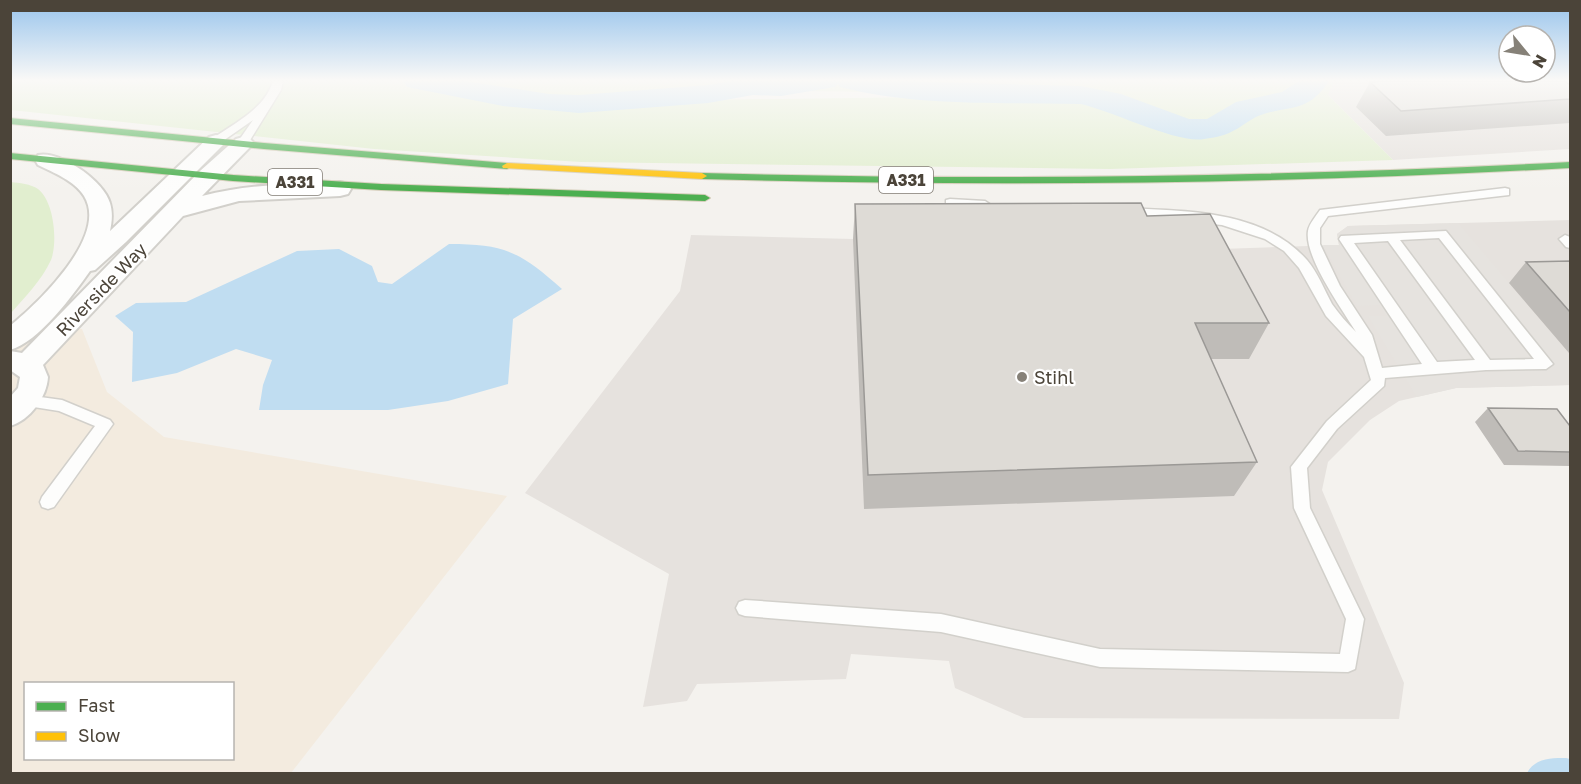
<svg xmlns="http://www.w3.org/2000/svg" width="1581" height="784" viewBox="0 0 1581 784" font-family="'Golos Text',sans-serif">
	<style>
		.commercial { fill: #f3ebdf; fill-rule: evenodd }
		.industrial { fill: #e6e2de }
		.green { fill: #e1eecf; fill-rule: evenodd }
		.parking { fill: #e6e3df }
		.water { fill: #c0ddf1 }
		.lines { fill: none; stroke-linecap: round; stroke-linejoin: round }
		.river { fill: #c0ddf1; fill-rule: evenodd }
		.lane-casing { stroke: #d2d0cb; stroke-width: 3 }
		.street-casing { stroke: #d2d0cb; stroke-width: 4 }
		.fast-casing { stroke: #d6cebb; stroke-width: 2 }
		.slow-casing { stroke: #d6cebb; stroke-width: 2 }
		.lane { fill: #fdfdfc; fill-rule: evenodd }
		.street { fill: #fdfdfc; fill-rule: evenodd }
		.fast { fill: #4caf50; fill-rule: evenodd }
		.slow { fill: #ffc107; fill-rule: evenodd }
		.wall { fill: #bfbcb8 }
		.building { fill: #dedbd6; stroke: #9b9996; stroke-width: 1.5 }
		.poi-dot { fill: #868178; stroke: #fff; stroke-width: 2 }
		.labels { text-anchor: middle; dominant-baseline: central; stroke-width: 4.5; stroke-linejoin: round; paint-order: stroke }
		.shield { fill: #fff; stroke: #817c74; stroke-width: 1.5 }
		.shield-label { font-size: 16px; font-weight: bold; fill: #4b4439 }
		.street-label { font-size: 18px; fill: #4b4439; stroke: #fff }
		.poi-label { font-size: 18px; fill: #4b4439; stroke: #fff; text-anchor: start }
	</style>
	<rect width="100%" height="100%" fill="#f4f2ee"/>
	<!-- commercial -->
	<path class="commercial" d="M 10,323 L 82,329 L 107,392 L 164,437 L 507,496 L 291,773 L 11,773 ZM 26,684 L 232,684 L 232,758 L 26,758 Z"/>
	<!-- industrial -->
	<path class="industrial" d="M 1334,81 L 1570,81 L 1570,149 L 1393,160 L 1327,94 Z
		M 1570,220 L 1570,385 L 1456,388 L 1399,401 L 1370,420 L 1328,462 L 1322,490 L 1404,683 L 1399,719 L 1024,718 L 955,688 L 949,661 L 851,654 L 846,679 L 697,684 L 687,701 L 643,707 L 669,574 L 525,493 L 680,291 L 691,235 L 853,239 L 1128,238 L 1134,252 L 1339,245 L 1337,234 L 1348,226 Z"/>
	<!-- green -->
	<path class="green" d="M 11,81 L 1334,81 L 1328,95 L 1393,160 L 1110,169 L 581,162 L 374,149 L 11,110 ZM 712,90 L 1063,94 L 1079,95 L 697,100 Z
		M 11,182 C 19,183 31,184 38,189 C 54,201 58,242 51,260 C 42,280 25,297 11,313 Z"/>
	<!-- parking -->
	<path class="parking" d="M 1458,223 L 1570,355 L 1570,385 L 1456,388 L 1417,397 L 1368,316 L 1387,316 L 1379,305 L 1357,306 L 1323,245 L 1339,245 L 1337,234 L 1348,226 Z"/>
	<!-- water -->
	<path class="water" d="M 449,244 C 506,244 520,252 562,289 L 513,319 L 508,384 L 448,401 L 388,410 L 259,410 L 263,385 L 272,360 L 236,349 L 177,373 L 132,382 L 133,332 L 115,316 L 136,303 L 186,302 L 297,251 L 339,249 L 372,266 L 378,282 L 392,284 Z
		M 1566,758 L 1570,759 L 1570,773 L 1527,773 C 1535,758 1551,758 1566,758 Z"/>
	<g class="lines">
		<!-- river -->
		<path class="river" d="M 403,81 L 466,81 L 549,94 L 579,95 L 708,85 L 730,81 L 902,81 L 1081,86 L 1121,94 L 1189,119 L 1207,119 L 1236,102 L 1282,92 L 1299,81 L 1329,81 C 1307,114 1291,104 1258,116 C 1249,120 1240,128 1231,132 C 1223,136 1212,138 1204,139 C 1178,144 1112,111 1081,104 C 1001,102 918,107 840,87 L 838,84 L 835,87 L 781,96 L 753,95 L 708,103 L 579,113 L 503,106 L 407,87 Z"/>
		<!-- lane casing -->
		<g class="lane-casing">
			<path id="lane" d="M 273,81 L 283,81 L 281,90 L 247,145 L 243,146 L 237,143 L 253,120 L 220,143 L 212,143 L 212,139 C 234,123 265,109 273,81 Z
				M 1505,188 L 1509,189 L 1509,195 L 1328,216 L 1320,228 L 1320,244 L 1340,286 L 1372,335 L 1382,368 L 1422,364 L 1339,239 L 1341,236 L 1446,231 L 1553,364 L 1546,369 L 1486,370 L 1385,378 L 1384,386 L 1337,429 L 1307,468 L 1310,508 L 1364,619 L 1355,669 L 1348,672 L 1100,667 L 941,632 L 745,616 L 739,614 L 736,608 L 739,602 L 745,600 L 941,614 L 1100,649 L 1340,654 L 1346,619 L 1294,508 L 1291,467 L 1327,421 L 1371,380 L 1364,357 L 1326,316 L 1299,268 L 1284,251 L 1265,239 L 1222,225 L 1125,216 L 1119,212 L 1125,208 C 1186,211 1263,210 1307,260 C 1318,273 1324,289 1332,304 C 1339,314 1347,323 1356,332 C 1342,309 1304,257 1308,231 C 1309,224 1316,216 1320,210 ZM 1439,238 L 1534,359 L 1490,360 L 1400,240 ZM 1388,241 L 1475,360 L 1437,362 L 1354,243 Z
				M 950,199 L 985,201 L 991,205 L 985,209 L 946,206 L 946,200 Z
				M 1565,235 L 1570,237 L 1570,248 L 1566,247 L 1559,239 Z
				M 26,395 L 62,400 L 110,420 L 113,424 L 54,507 L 48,509 L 42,507 L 40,502 L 42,497 L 95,426 L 59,411 L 21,405 L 18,401 L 21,397 Z"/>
		</g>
		<!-- street casing -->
		<g class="street-casing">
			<path id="street" d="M 216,135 L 223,137 L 227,141 L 126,242 L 95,270 L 90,271 C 73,295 39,342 10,350 L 10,326 C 38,303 109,236 84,196 C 75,181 54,173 38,165 L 35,160 L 38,155 C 60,150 104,181 110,203 C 113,213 112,222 110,231 L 209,137 Z
				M 243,137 L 250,139 L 254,143 L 202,196 C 247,184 293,184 340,182 L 348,184 L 351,189 L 348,194 L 340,196 L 239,201 L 183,216 L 43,365 L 48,377 C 47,397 30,420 10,426 L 10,397 L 18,388 L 20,377 L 10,370 L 10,351 L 22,353 L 200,171 L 236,139 Z"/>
		</g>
		<!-- fast casing -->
		<g class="fast-casing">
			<path id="fast" d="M 10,118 L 264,143 L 507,163 L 512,166 L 507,169 L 264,149 L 10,124 Z
				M 10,153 L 233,175 L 381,184 L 705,195 L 710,198 L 705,201 L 381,190 L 233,181 L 10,159 Z
				M 1570,162 L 1570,168 C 1281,184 992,187 702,179 L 697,176 L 702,173 C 992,181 1281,177 1570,162 Z"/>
		</g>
		<!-- slow casing -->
		<g class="slow-casing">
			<path id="slow" d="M 507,163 L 702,173 L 707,176 L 702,179 L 503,168 L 502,166 Z"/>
		</g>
		<!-- lane -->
		<use href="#lane" class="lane"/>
		<!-- street -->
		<use href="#street" class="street"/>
		<!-- fast -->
		<use href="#fast" class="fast"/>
		<!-- slow -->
		<use href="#slow" class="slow"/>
	</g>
	<!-- wall -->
	<path class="wall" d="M 1372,81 L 1565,81 L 1570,85 L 1570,123 L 1386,136 L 1356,107 L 1370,82 L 1374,82 Z
		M 855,204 L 1147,216 L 1269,323 L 1249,359 L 1211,359 L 1257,462 L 1234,496 L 864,509 L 853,239 Z
		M 1570,261 L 1570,353 L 1569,353 L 1509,283 L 1526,262 Z
		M 1488,408 L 1570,426 L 1570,466 L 1504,465 L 1475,422 Z"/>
	<!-- building -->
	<path class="building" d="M 1384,81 L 1565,81 L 1570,85 L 1570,99 L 1401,111 L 1370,82 Z
		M 1141,203 L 1147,216 L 1210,214 L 1269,323 L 1195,323 L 1257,462 L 868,475 L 855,204 Z
		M 1570,261 L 1570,312 L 1526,262 Z
		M 1488,408 L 1557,409 L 1570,426 L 1570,452 L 1518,451 Z"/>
	<!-- sky -->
	<linearGradient id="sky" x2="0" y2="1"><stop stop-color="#98c4ec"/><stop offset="0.42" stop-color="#faf9f7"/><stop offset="1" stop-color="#faf9f7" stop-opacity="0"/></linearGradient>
	<rect width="1581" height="191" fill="url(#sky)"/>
	<!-- markers -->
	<circle class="poi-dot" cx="1022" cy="377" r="6"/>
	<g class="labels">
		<!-- shield labels -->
		<g class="shield">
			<rect x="879" y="167" width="54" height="26" rx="4.5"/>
			<rect x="268" y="169" width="54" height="26" rx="4.5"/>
		</g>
		<g class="shield-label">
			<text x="906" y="180">A331</text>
			<text x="295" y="182">A331</text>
		</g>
		<!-- street labels -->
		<g class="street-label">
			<text transform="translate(101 289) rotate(-46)">Riverside Way</text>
		</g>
		<!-- poi labels -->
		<g class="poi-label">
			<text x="1034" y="377">Stihl</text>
		</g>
	</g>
	<!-- border -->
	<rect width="1581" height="784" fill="none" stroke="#4b4439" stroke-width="24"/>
	<!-- legend -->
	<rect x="24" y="682" width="210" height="78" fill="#ffffff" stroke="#b7b4b0" stroke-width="1.5"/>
	<rect x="36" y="702" width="30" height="9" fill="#4caf50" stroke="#b7b4b0" stroke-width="1.5"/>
	<text x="78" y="712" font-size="18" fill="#4b4439">Fast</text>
	<rect x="36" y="732" width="30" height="9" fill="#ffc107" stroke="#b7b4b0" stroke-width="1.5"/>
	<text x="78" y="742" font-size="18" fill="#4b4439">Slow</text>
	<!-- north arrow -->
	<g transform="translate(1527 54) rotate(120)"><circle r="28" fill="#ffffff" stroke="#b7b4b0" stroke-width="1.5"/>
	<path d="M0-4.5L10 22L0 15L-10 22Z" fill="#868178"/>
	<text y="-9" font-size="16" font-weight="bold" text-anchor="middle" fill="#4b4439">N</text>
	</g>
</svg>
